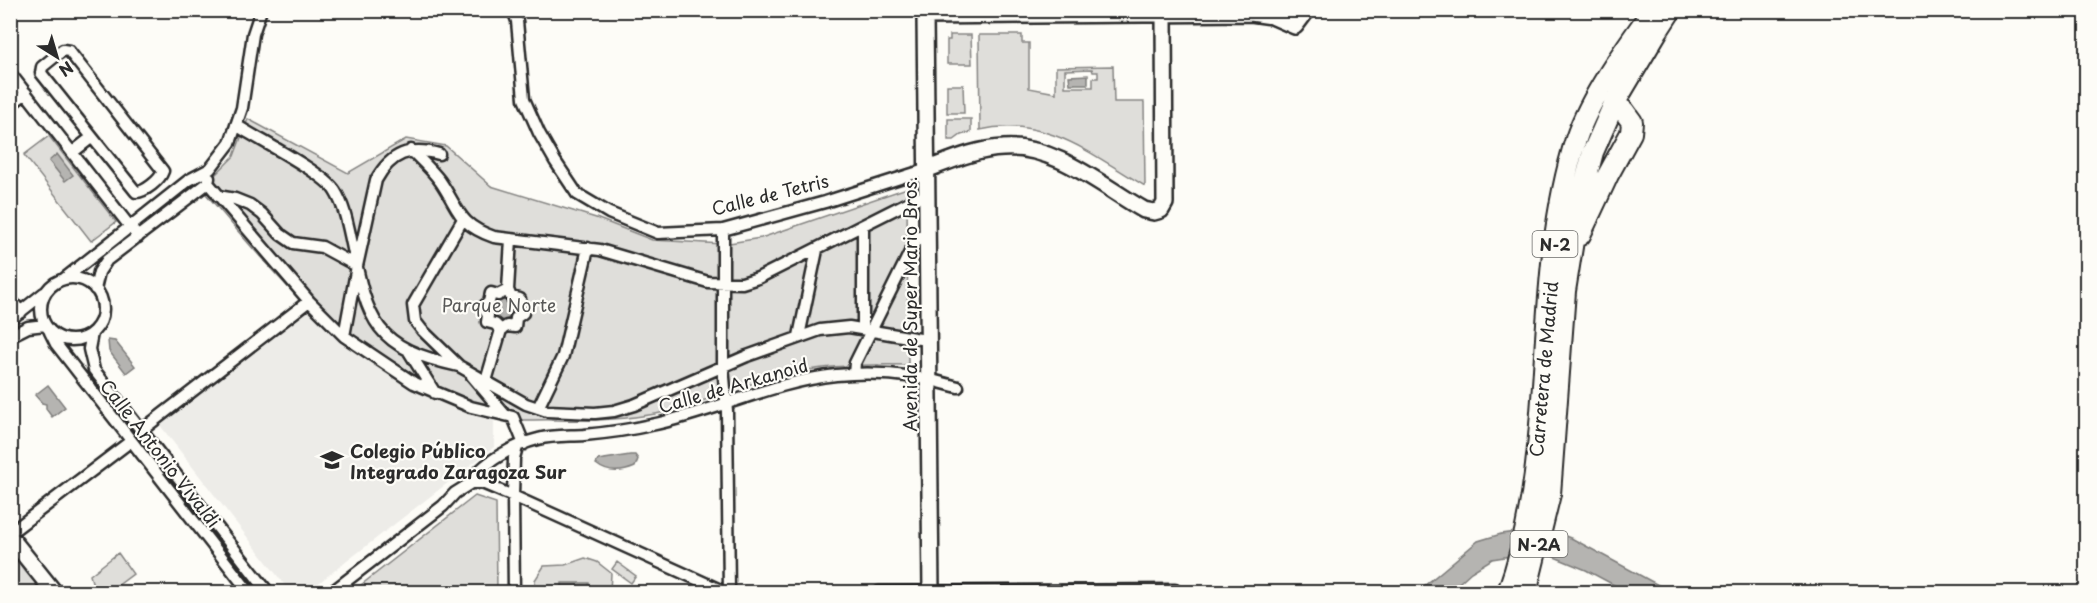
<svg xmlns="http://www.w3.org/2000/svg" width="2097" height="603" viewBox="0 0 2097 603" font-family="'Playpen Sans',sans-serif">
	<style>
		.built { fill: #edece8 }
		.green { fill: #dfdeda; stroke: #858482; stroke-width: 1.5; fill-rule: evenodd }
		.water { fill: #b5b4b1; stroke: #7e7d7b; stroke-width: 1.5 }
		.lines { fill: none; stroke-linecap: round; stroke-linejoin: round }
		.street-casing { stroke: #2b2b2b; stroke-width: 15 }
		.secondary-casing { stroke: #2b2b2b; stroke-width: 20 }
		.highway-casing { stroke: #2b2b2b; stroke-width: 24 }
		.street { stroke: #fdfcf7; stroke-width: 10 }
		.secondary { stroke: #fdfcf7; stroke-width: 15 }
		.highway { stroke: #fdfcf7; stroke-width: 20 }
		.labels { text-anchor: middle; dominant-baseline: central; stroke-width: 4.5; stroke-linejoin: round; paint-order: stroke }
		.shield { fill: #fdfcf7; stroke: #6a6a68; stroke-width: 1.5 }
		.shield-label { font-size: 16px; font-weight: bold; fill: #2b2b2b }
		.street-label { font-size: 18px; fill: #2b2b2b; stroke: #fdfcf7 }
		.park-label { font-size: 18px; fill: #585857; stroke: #fdfcf7 }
		.poi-label { font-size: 18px; font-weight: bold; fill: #2b2b2b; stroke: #fdfcf7; text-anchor: start }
	</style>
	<rect width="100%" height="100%" fill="#fdfcf7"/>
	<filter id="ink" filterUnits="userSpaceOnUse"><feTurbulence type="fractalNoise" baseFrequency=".0167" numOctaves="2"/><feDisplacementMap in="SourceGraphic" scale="12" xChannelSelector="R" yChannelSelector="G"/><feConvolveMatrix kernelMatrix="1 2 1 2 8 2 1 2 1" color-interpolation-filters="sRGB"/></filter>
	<g filter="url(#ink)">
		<!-- built -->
		<path class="built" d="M 307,308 L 345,344 L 388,374 L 428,396 L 494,419 L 494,447 L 307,592 L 290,592 L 159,424 Z"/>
		<!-- green -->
		<path class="green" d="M 950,35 L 971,35 L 972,64 L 947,64 L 947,40 L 950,40 Z
			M 979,35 L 1022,35 L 1022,43 L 1029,43 L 1029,88 L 1056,93 L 1056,67 L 1113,66 L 1114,102 L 1144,102 L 1145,186 C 1092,155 1046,115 980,130 ZM 1092,69 L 1093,72 L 1098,72 L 1098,78 L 1093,78 L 1093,87 L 1065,87 L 1065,70 Z
			M 947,85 L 963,85 L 964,113 L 947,113 Z
			M 248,119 L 348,173 L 406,139 L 446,146 L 491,186 L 596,218 L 652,240 L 723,244 L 761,238 L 907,188 L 908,365 C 868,364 830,365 790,373 C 747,382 708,402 665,412 C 629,420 593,421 556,420 C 536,419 513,422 493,418 C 477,415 460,408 445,402 C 339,360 272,269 199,186 L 216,174 L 234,156 Z
			M 948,119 L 971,119 L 971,132 L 961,135 L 954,140 L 948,140 Z
			M 49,136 L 116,222 L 91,241 L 24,155 Z
			M 475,496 L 496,503 L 497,592 L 352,592 Z
			M 18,552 L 49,592 L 11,592 L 11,558 Z
			M 118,553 L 133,574 L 109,592 L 95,592 L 90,575 Z
			M 585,558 L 597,562 L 611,573 L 610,592 L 535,592 L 535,580 L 544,566 L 565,565 Z
			M 617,562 L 636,576 L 631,583 L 612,569 Z"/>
		<!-- water -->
		<path class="water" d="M 1088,75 L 1088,84 L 1070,84 L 1069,76 Z
			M 57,154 L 73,175 L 65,181 L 49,161 Z
			M493 310a10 10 0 1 1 20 0a10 10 0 1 1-20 0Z
			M 108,340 L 115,341 L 135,366 L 126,373 L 109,351 Z
			M 48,385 L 65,407 L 52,417 L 46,409 L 46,404 L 42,403 L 35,395 Z
			M 630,455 L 635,455 L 638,459 L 635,467 C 621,473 607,473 596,464 L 598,460 Z
			M 1532,530 L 1560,534 L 1573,539 L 1671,592 L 1627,592 L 1586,570 L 1552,556 L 1529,553 L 1492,559 L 1471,572 L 1449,592 L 1417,592 L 1478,541 L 1501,534 Z
			M 562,583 L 589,583 L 589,592 L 562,592 Z"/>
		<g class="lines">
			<!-- street casing -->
			<g class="street-casing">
				<path id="street" d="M 513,10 L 517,21 L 524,99 L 539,133 L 555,161 L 577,194 L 609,213 L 658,233 L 723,230 L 825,202 L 928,169
					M 10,73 L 138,237
					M 10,105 L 26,93
					M 236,125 C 259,140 323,172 335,191 C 345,207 348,226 352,244 C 368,322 374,348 459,366
					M 411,150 C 421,160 432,170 440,181 C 460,210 457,224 494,237 L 600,250 L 708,282 L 742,283 L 758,278 L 915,199 L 928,195
					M 73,152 L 92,137 L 136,192 C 145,192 160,180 163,171 L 69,51 L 63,50 L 42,67 L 41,73 L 92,137
					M 208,183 L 309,301 L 344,336 L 414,383 L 471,407 L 513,417 L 524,444
					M 218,196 L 235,199 L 250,205 L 262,214 L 280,234 L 293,243 L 322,247 L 357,266
					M 463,219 L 413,305 L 415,321 L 422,330 L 459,366 L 526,404 L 547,411 L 595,413 L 614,411 L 634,405 L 747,356 L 820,330 L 849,327 L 920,339
					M 863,226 L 863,329
					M 723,230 L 723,366 L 727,411 L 729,592
					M41 309a31 31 0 1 1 62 0a31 31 0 1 1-62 0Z
					M 64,279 L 189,180 L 210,169 L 230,143 L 242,108 L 253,34 L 261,10
					M 95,289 L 99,272 L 107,260 L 208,183 L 209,178
					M 508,290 L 498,295 L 491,293 L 489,302 L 483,307 L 488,315 L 487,322 L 495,324 L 501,330 L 507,326 L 515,327 L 516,318 L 523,313 L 518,307 L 520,299 L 511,297 L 508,290 L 511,239
					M 10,299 L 21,312
					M 10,320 L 44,293
					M 50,332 L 56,344 L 249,592
					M 92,333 L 89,349 L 94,370 L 268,592
					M 10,336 L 28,327 L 45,325
					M 344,336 L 357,266 L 376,180 C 391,153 410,146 439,154
					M 799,336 L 817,250
					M 408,350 L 435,393
					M 854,374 L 855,363 L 918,236
					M 472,376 L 505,415
					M 486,381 L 501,330
					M 538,408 L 563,356 L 588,248
					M 142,430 L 309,301
					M 471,483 C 480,463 517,444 538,439 C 553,435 569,436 584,435 C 606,433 629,430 651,425 C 715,412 772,382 836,375 C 877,371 919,375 958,387
					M 471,483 L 482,483 L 513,496 L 725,592
					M 10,533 L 131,441
					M 332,592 L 443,506 L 455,493 L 471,483
					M 514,592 L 513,496 L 514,458 L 517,447
					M 879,592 L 1175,590"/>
			</g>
			<!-- secondary casing -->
			<g class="secondary-casing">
				<path id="secondary" d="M 928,169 C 952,160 977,149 1003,148 C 1054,144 1102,186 1144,210 L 1154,212 L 1161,210 L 1165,203 L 1164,14
					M 10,537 L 54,592
					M 931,592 L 925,16 L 1251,13 L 1272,16 L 1295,26 L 1307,10"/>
			</g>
			<!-- highway casing -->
			<g class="highway-casing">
				<path id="highway" d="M 1580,235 L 1608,175 L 1631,133 L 1632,122 L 1624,111 L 1614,104
					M 1508,592 C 1560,447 1530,286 1576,139 C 1590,97 1626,47 1653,10
					M 1526,592 L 1550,494 L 1565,291 L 1578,209 L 1593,152 L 1614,104 L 1658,30 L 1671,10"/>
			</g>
			<!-- street -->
			<use href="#street" class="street"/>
			<!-- secondary -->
			<use href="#secondary" class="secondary"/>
			<!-- highway -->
			<use href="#highway" class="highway"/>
		</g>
	</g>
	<!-- icons -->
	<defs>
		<g id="school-bare" transform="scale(1.8)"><path d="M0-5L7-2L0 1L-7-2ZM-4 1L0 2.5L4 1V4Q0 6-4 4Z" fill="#2b2b2b" stroke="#fdfcf7" stroke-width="2.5" paint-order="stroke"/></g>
	</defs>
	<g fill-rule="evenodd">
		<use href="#school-bare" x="332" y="460"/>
	</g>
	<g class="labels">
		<!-- shield labels -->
		<g class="shield">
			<rect x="1532.5" y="231" width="45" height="26" rx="4.5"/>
			<rect x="1510.5" y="531" width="57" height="26" rx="4.5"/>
		</g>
		<g class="shield-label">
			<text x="1555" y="244">N-2</text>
			<text x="1539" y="544">N-2A</text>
		</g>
		<!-- street labels -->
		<g class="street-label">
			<text transform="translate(770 194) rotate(-14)">Calle de Tetris</text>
			<text transform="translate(909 304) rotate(-90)">Avenida de Super Mario Bros.</text>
			<text transform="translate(1543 369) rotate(-85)">Carretera de Madrid</text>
			<text transform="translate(733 385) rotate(-16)">Calle de Arkanoid</text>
			<text transform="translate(161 453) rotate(52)">Calle Antonio Vivaldi</text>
		</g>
		<!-- park labels -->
		<g class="park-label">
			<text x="499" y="304">Parque Norte</text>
		</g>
		<!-- poi labels -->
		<g class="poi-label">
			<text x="350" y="450">Colegio Público<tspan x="350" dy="21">Integrado Zaragoza Sur</tspan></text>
		</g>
	</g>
	<!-- margin -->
	<rect width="2097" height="603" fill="none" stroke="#fdfcf7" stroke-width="36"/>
	<rect x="18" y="18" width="2061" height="567" fill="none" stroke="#2b2b2b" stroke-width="2" filter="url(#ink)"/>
	<!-- north arrow -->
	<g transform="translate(57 57) rotate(143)" stroke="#fdfcf7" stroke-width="4.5" paint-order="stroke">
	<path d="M0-4.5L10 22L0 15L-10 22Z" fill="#2b2b2b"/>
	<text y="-9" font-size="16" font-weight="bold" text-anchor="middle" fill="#2b2b2b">N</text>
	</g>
</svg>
